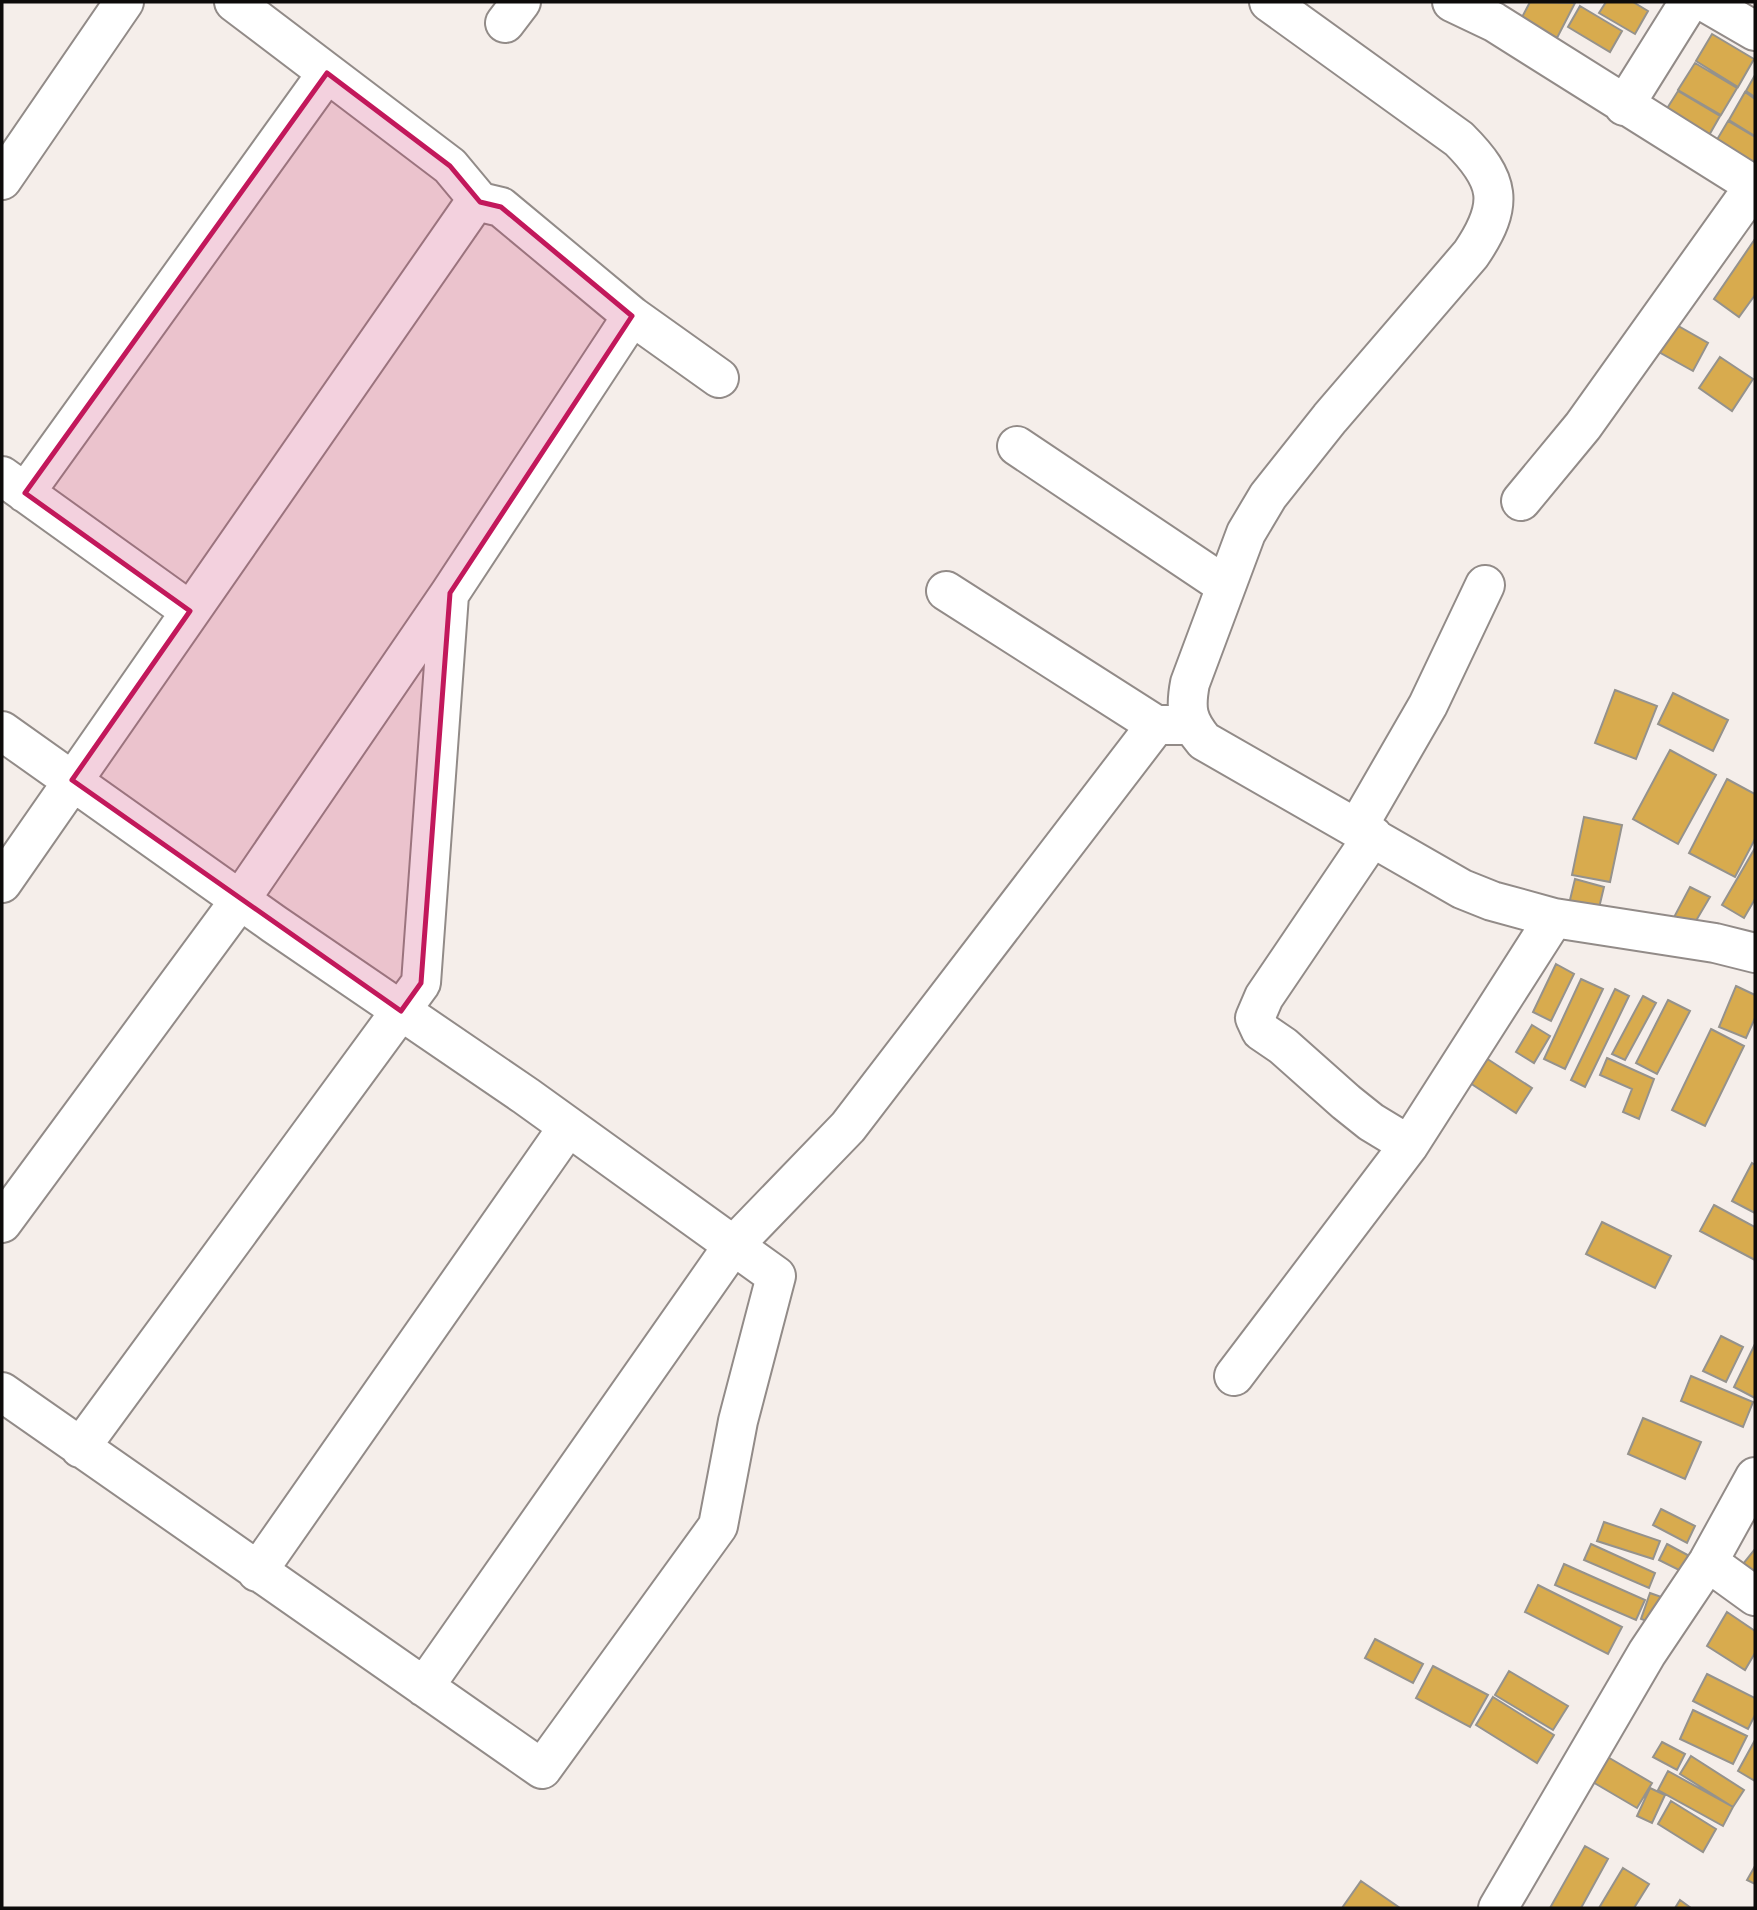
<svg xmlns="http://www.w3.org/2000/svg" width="1757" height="1910" viewBox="0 0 1757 1910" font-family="Cabin,sans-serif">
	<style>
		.building { fill: #d8ab4e; stroke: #95928c; stroke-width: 2 }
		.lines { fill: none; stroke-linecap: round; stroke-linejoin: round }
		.minor-casing { stroke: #928b88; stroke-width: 42 }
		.minor { stroke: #fff; stroke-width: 38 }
		.marked { fill: #c2185b; fill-opacity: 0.2; stroke: #c2185b; stroke-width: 5; stroke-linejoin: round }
	</style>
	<rect width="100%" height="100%" fill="#f5eeea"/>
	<!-- building -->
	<path class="building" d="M 1530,2 L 1575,3 L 1557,38 L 1521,19 Z
		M 1606,2 L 1633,2 L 1648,11 L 1635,34 L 1599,13 Z
		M 1580,6 L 1622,31 L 1610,52 L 1568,27 Z
		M 1712,34 L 1754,59 L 1738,87 L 1696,61 Z
		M 1695,63 L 1737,88 L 1721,115 L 1678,90 Z
		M 1755,75 L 1755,97 L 1746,91 Z
		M 1678,91 L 1720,116 L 1704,144 L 1661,118 Z
		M 1745,92 L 1755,99 L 1755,136 L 1729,120 Z
		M 1728,121 L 1755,137 L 1755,171 L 1712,148 Z
		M 1755,239 L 1755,295 L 1739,317 L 1714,299 Z
		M 1666,319 L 1708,343 L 1693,371 L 1650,347 Z
		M 1720,357 L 1753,379 L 1732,411 L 1699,388 Z
		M 1615,690 L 1657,706 L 1636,759 L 1595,743 Z
		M 1673,693 L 1728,720 L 1713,751 L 1658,724 Z
		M 1670,750 L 1716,775 L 1678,844 L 1633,819 Z
		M 1727,779 L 1755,794 L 1755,839 L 1735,877 L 1689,853 Z
		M 1584,817 L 1622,825 L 1610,882 L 1572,875 Z
		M 1755,848 L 1755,899 L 1744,918 L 1722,905 Z
		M 1575,879 L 1604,887 L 1598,912 L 1569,904 Z
		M 1690,887 L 1710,897 L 1690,931 L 1672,921 Z
		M 1556,964 L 1574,974 L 1551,1021 L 1533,1012 Z
		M 1581,979 L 1603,989 L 1565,1069 L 1544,1059 Z
		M 1736,986 L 1755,995 L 1755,1018 L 1746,1038 L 1719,1027 Z
		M 1615,989 L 1629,996 L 1585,1087 L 1571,1080 Z
		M 1643,996 L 1656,1003 L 1625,1060 L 1612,1054 Z
		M 1668,1000 L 1690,1011 L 1657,1074 L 1636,1063 Z
		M 1532,1025 L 1550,1036 L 1534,1063 L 1516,1052 Z
		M 1711,1029 L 1744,1046 L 1705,1126 L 1672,1110 Z
		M 1486,1058 L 1532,1088 L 1516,1113 L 1470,1083 Z
		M 1607,1058 L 1654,1079 L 1639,1119 L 1623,1112 L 1632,1089 L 1600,1075 Z
		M 1752,1163 L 1755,1165 L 1755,1213 L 1732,1201 Z
		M 1714,1205 L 1755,1227 L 1755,1260 L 1700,1231 Z
		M 1602,1222 L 1671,1256 L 1655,1288 L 1586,1254 Z
		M 1721,1336 L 1743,1347 L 1726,1382 L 1703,1371 Z
		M 1755,1344 L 1755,1398 L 1734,1387 Z
		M 1691,1376 L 1753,1402 L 1743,1427 L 1681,1401 Z
		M 1643,1418 L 1701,1442 L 1685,1479 L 1628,1454 Z
		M 1661,1509 L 1695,1526 L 1687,1543 L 1653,1525 Z
		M 1604,1522 L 1660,1541 L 1653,1559 L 1597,1541 Z
		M 1591,1544 L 1655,1573 L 1649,1588 L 1584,1560 Z
		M 1667,1544 L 1695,1559 L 1687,1574 L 1659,1560 Z
		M 1755,1549 L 1755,1584 L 1738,1570 Z
		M 1564,1564 L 1645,1600 L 1636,1620 L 1555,1585 Z
		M 1538,1585 L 1622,1627 L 1608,1654 L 1525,1612 Z
		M 1650,1593 L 1670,1600 L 1661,1626 L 1641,1619 Z
		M 1727,1612 L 1755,1631 L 1755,1653 L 1745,1670 L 1707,1646 Z
		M 1375,1639 L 1423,1664 L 1413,1683 L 1365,1658 Z
		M 1433,1666 L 1488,1695 L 1470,1727 L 1416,1698 Z
		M 1509,1671 L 1568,1706 L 1553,1730 L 1495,1695 Z
		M 1707,1674 L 1755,1698 L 1755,1715 L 1748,1729 L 1693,1701 Z
		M 1493,1697 L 1554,1735 L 1537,1763 L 1476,1725 Z
		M 1693,1710 L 1747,1736 L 1733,1764 L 1680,1739 Z
		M 1755,1740 L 1755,1781 L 1738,1771 Z
		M 1662,1742 L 1685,1754 L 1677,1770 L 1653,1757 Z
		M 1606,1756 L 1652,1783 L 1637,1808 L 1591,1781 Z
		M 1691,1756 L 1744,1790 L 1733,1807 L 1680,1774 Z
		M 1668,1771 L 1733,1807 L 1723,1826 L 1658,1790 Z
		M 1650,1788 L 1665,1795 L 1652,1823 L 1637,1816 Z
		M 1671,1801 L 1716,1829 L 1703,1852 L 1658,1824 Z
		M 1585,1846 L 1608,1859 L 1581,1908 L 1550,1908 Z
		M 1755,1866 L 1755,1884 L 1747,1880 Z
		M 1623,1868 L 1649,1884 L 1634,1908 L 1599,1908 Z
		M 1361,1881 L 1400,1908 L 1342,1908 Z
		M 1680,1900 L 1691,1908 L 1675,1908 Z"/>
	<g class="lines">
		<!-- minor casing -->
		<g class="minor-casing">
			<path id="minor" d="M 234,2 L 450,166 L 480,202
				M 1269,2 L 1459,139 C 1500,180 1505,204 1471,254 L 1330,418 L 1268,496 L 1246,533 L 1190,683 C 1185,709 1187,721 1204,741 L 1462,889 L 1492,901 L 1554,918 L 1715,943 L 1755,953
				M 1452,2 L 1494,22 L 1755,186
				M 1705,2 L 1755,31
				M 505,23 L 521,2
				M 1624,106 L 1689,2
				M 2,180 L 124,2
				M 632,316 L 719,378
				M 1017,446 L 1226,586
				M 2,476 L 190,611
				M 25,493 L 327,73
				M 1521,501 L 1583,426 L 1755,185
				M 946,591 L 1156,725 L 1181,725
				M 2,731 L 274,924 L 526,1096 L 776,1276 L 738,1421 L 718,1526 L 542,1769 L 2,1392
				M 1357,828 L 1428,705 L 1485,585
				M 1373,836 L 1264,997 L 1255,1018 L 1261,1031 L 1283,1046 L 1346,1102 L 1371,1122 L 1409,1145
				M 2,883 L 473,205 L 480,202 L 501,207 L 632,316 L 450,593 L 240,900 L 2,1223
				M 1234,1376 L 1409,1145 L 1554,918
				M 80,1448 L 421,983 L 449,595
				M 1708,1562 L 1755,1596
				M 257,1572 L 568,1127
				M 424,1687 L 732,1247 L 848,1127 L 1156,725
				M 1498,1908 L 1647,1653 L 1708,1562 L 1755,1477"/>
		</g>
		<!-- minor -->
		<use href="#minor" class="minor"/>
	</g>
	<!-- marked area -->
	<path class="marked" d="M 327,73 L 450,166 L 480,202 L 501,207 L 632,316 L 450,593 L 421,983 L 401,1011 L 72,780 L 190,611 L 25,493 Z"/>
	<!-- border -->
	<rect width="1757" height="1910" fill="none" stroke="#0d0b0a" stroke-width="7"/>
</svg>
